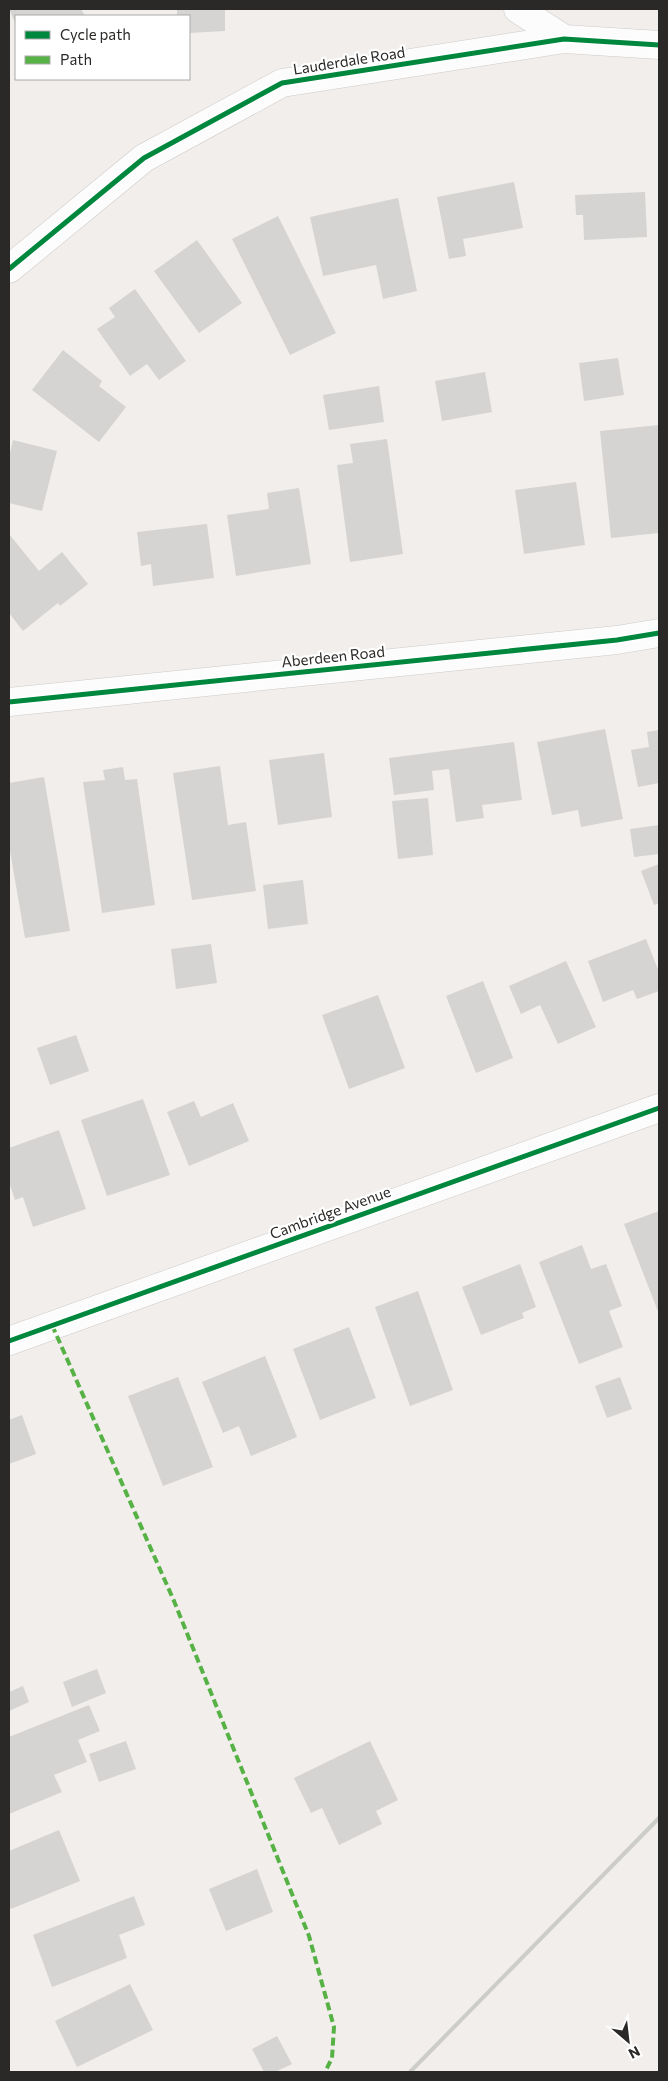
<svg xmlns="http://www.w3.org/2000/svg" width="668" height="2081" viewBox="0 0 668 2081" font-family="Commissioner,sans-serif">
	<style>
		.building { fill: #d6d4d2 }
		.lines { fill: none; stroke-linecap: round; stroke-linejoin: round }
		.minor-casing { stroke: #cdcbc9; stroke-width: 29 }
		.minor { stroke: #fdfcfc; stroke-width: 28 }
		.rail { stroke: #cccccb; stroke-width: 4 }
		.quiet { stroke: #56b245; stroke-width: 4; stroke-dasharray: 8 4; stroke-linecap: butt }
		.cycleway-casing { stroke: #fff; stroke-width: 8 }
		.cycleway { stroke: #00873e; stroke-width: 5 }
		.labels { text-anchor: middle; dominant-baseline: central; stroke-width: 4.5; stroke-linejoin: round; paint-order: stroke }
		.street-label { font-size: 15px; fill: #2b2927; stroke: #fff }
	</style>
	<rect width="100%" height="100%" fill="#f1eeeb"/>
	<!-- building -->
	<path class="building" d="M 9,9 L 81,9 L 85,16 L 16,16 L 16,25 Z
		M 177,9 L 225,9 L 225,31 L 189,33 L 189,16 L 177,16 Z
		M 514,182 L 523,228 L 463,239 L 466,256 L 449,259 L 437,197 Z
		M 645,192 L 647,237 L 584,240 L 583,215 L 576,215 L 575,195 Z
		M 398,198 L 417,291 L 383,299 L 376,265 L 323,276 L 310,217 Z
		M 278,216 L 336,333 L 290,355 L 232,239 Z
		M 197,240 L 242,303 L 199,333 L 154,271 Z
		M 135,289 L 186,361 L 159,380 L 147,364 L 130,376 L 97,329 L 115,317 L 109,308 Z
		M 63,350 L 102,381 L 99,386 L 126,407 L 99,442 L 32,390 Z
		M 618,358 L 624,395 L 584,401 L 579,363 Z
		M 485,372 L 492,412 L 442,421 L 435,381 Z
		M 379,386 L 384,422 L 329,430 L 323,395 Z
		M 659,425 L 659,533 L 611,538 L 600,431 Z
		M 387,439 L 403,554 L 350,562 L 337,465 L 353,463 L 350,444 Z
		M 13,440 L 57,451 L 42,511 L 9,503 L 9,457 Z
		M 576,482 L 585,545 L 524,554 L 515,490 Z
		M 299,488 L 311,564 L 236,576 L 227,515 L 269,509 L 267,493 Z
		M 207,524 L 214,578 L 153,586 L 151,564 L 141,566 L 137,532 Z
		M 9,534 L 39,571 L 62,552 L 88,584 L 60,606 L 58,603 L 23,631 L 9,613 Z
		M 605,729 L 623,819 L 581,827 L 578,810 L 552,815 L 537,742 Z
		M 659,730 L 659,783 L 638,787 L 631,750 L 649,747 L 647,732 Z
		M 514,742 L 522,800 L 482,805 L 484,818 L 456,822 L 449,769 L 432,771 L 434,790 L 394,795 L 389,758 Z
		M 324,753 L 332,817 L 278,825 L 269,760 Z
		M 220,766 L 228,825 L 246,822 L 256,891 L 192,900 L 173,773 Z
		M 123,767 L 125,780 L 137,779 L 155,905 L 102,913 L 83,782 L 105,780 L 103,770 Z
		M 44,777 L 70,931 L 25,938 L 9,845 L 9,783 Z
		M 428,798 L 433,855 L 398,859 L 392,801 Z
		M 659,825 L 659,854 L 634,857 L 630,829 Z
		M 659,864 L 659,903 L 654,905 L 641,871 Z
		M 303,880 L 308,924 L 268,929 L 263,885 Z
		M 646,939 L 659,972 L 659,991 L 637,999 L 633,990 L 603,1002 L 588,961 Z
		M 211,944 L 217,983 L 176,989 L 171,949 Z
		M 566,961 L 596,1027 L 558,1044 L 540,1005 L 521,1014 L 509,986 Z
		M 483,981 L 513,1058 L 476,1073 L 446,996 Z
		M 378,995 L 405,1068 L 349,1089 L 322,1015 Z
		M 76,1035 L 89,1071 L 50,1085 L 37,1048 Z
		M 143,1099 L 170,1175 L 107,1196 L 81,1120 Z
		M 194,1101 L 201,1117 L 233,1103 L 249,1141 L 189,1166 L 167,1112 Z
		M 59,1130 L 86,1209 L 33,1227 L 23,1197 L 15,1200 L 9,1182 L 9,1148 Z
		M 659,1211 L 659,1314 L 624,1224 Z
		M 582,1245 L 591,1269 L 606,1264 L 622,1306 L 609,1311 L 623,1347 L 579,1364 L 539,1262 Z
		M 520,1264 L 536,1307 L 522,1313 L 524,1318 L 481,1335 L 462,1287 Z
		M 418,1291 L 453,1390 L 410,1406 L 375,1307 Z
		M 349,1327 L 376,1398 L 320,1420 L 293,1349 Z
		M 265,1356 L 297,1437 L 251,1456 L 239,1426 L 223,1433 L 202,1382 Z
		M 178,1377 L 213,1467 L 163,1486 L 128,1396 Z
		M 620,1377 L 632,1409 L 607,1418 L 595,1386 Z
		M 22,1415 L 36,1454 L 9,1464 L 9,1420 Z
		M 97,1669 L 106,1693 L 72,1707 L 63,1682 Z
		M 23,1686 L 29,1702 L 9,1711 L 9,1692 Z
		M 89,1705 L 100,1731 L 78,1740 L 87,1762 L 54,1775 L 62,1792 L 9,1814 L 9,1737 Z
		M 126,1741 L 136,1769 L 99,1782 L 89,1754 Z
		M 370,1741 L 398,1800 L 376,1811 L 382,1824 L 339,1845 L 322,1808 L 311,1813 L 294,1778 Z
		M 59,1830 L 80,1881 L 11,1909 L 9,1904 L 9,1851 Z
		M 257,1869 L 273,1912 L 226,1931 L 209,1889 Z
		M 134,1896 L 145,1925 L 119,1935 L 127,1958 L 52,1987 L 33,1935 Z
		M 130,1984 L 153,2030 L 77,2067 L 55,2021 Z
		M 277,2036 L 292,2064 L 275,2072 L 264,2072 L 252,2049 Z"/>
	<g class="lines">
		<!-- minor casing -->
		<g class="minor-casing">
			<path id="minor" d="M 518,9 L 564,39
				M 9,269 L 144,158 L 282,83 L 564,39 L 659,45
				M 9,702 L 617,640 L 659,633
				M 9,1341 L 659,1108"/>
		</g>
		<!-- minor -->
		<use href="#minor" class="minor"/>
		<!-- rail -->
		<path class="rail" d="M 410,2072 L 659,1818"/>
		<!-- quiet -->
		<path class="quiet" d="M 52,1325 L 174,1601 L 309,1936 L 334,2027 L 332,2058 L 325,2072"/>
		<!-- cycleway casing -->
		<g class="cycleway-casing">
			<path id="cycleway" d="M 9,269 L 144,158 L 282,83 L 564,39 L 659,45
				M 9,702 L 617,640 L 659,633
				M 9,1341 L 659,1108"/>
		</g>
		<!-- cycleway -->
		<use href="#cycleway" class="cycleway"/>
	</g>
	<g class="labels">
		<!-- street labels -->
		<g class="street-label">
			<text transform="translate(349 60) rotate(-9)">Lauderdale Road</text>
			<text transform="translate(333 656) rotate(-6)">Aberdeen Road</text>
			<text transform="translate(330 1212) rotate(-20)">Cambridge Avenue</text>
		</g>
	</g>
	<!-- border -->
	<rect width="668" height="2081" fill="none" stroke="#2b2927" stroke-width="20"/>
	<!-- legend -->
	<rect x="15" y="15" width="175" height="65" fill="#ffffff" stroke="#aaa9a9"/>
	<rect x="25" y="31" width="25" height="8" fill="#00873e" stroke="#aaa9a9"/>
	<text x="60" y="40" font-size="15" fill="#2b2927">Cycle path</text>
	<rect x="25" y="56" width="25" height="8" fill="#56b245" stroke="#aaa9a9"/>
	<text x="60" y="65" font-size="15" fill="#2b2927">Path</text>
	<!-- north arrow -->
	<g transform="translate(628 2041) rotate(152)" stroke="#ffffff" stroke-width="4" paint-order="stroke">
	<path d="M0-4L9 19L0 12L-9 19Z" fill="#2b2927"/>
	<text y="-8" font-size="14" font-weight="bold" text-anchor="middle" fill="#2b2927">N</text>
	</g>
</svg>
